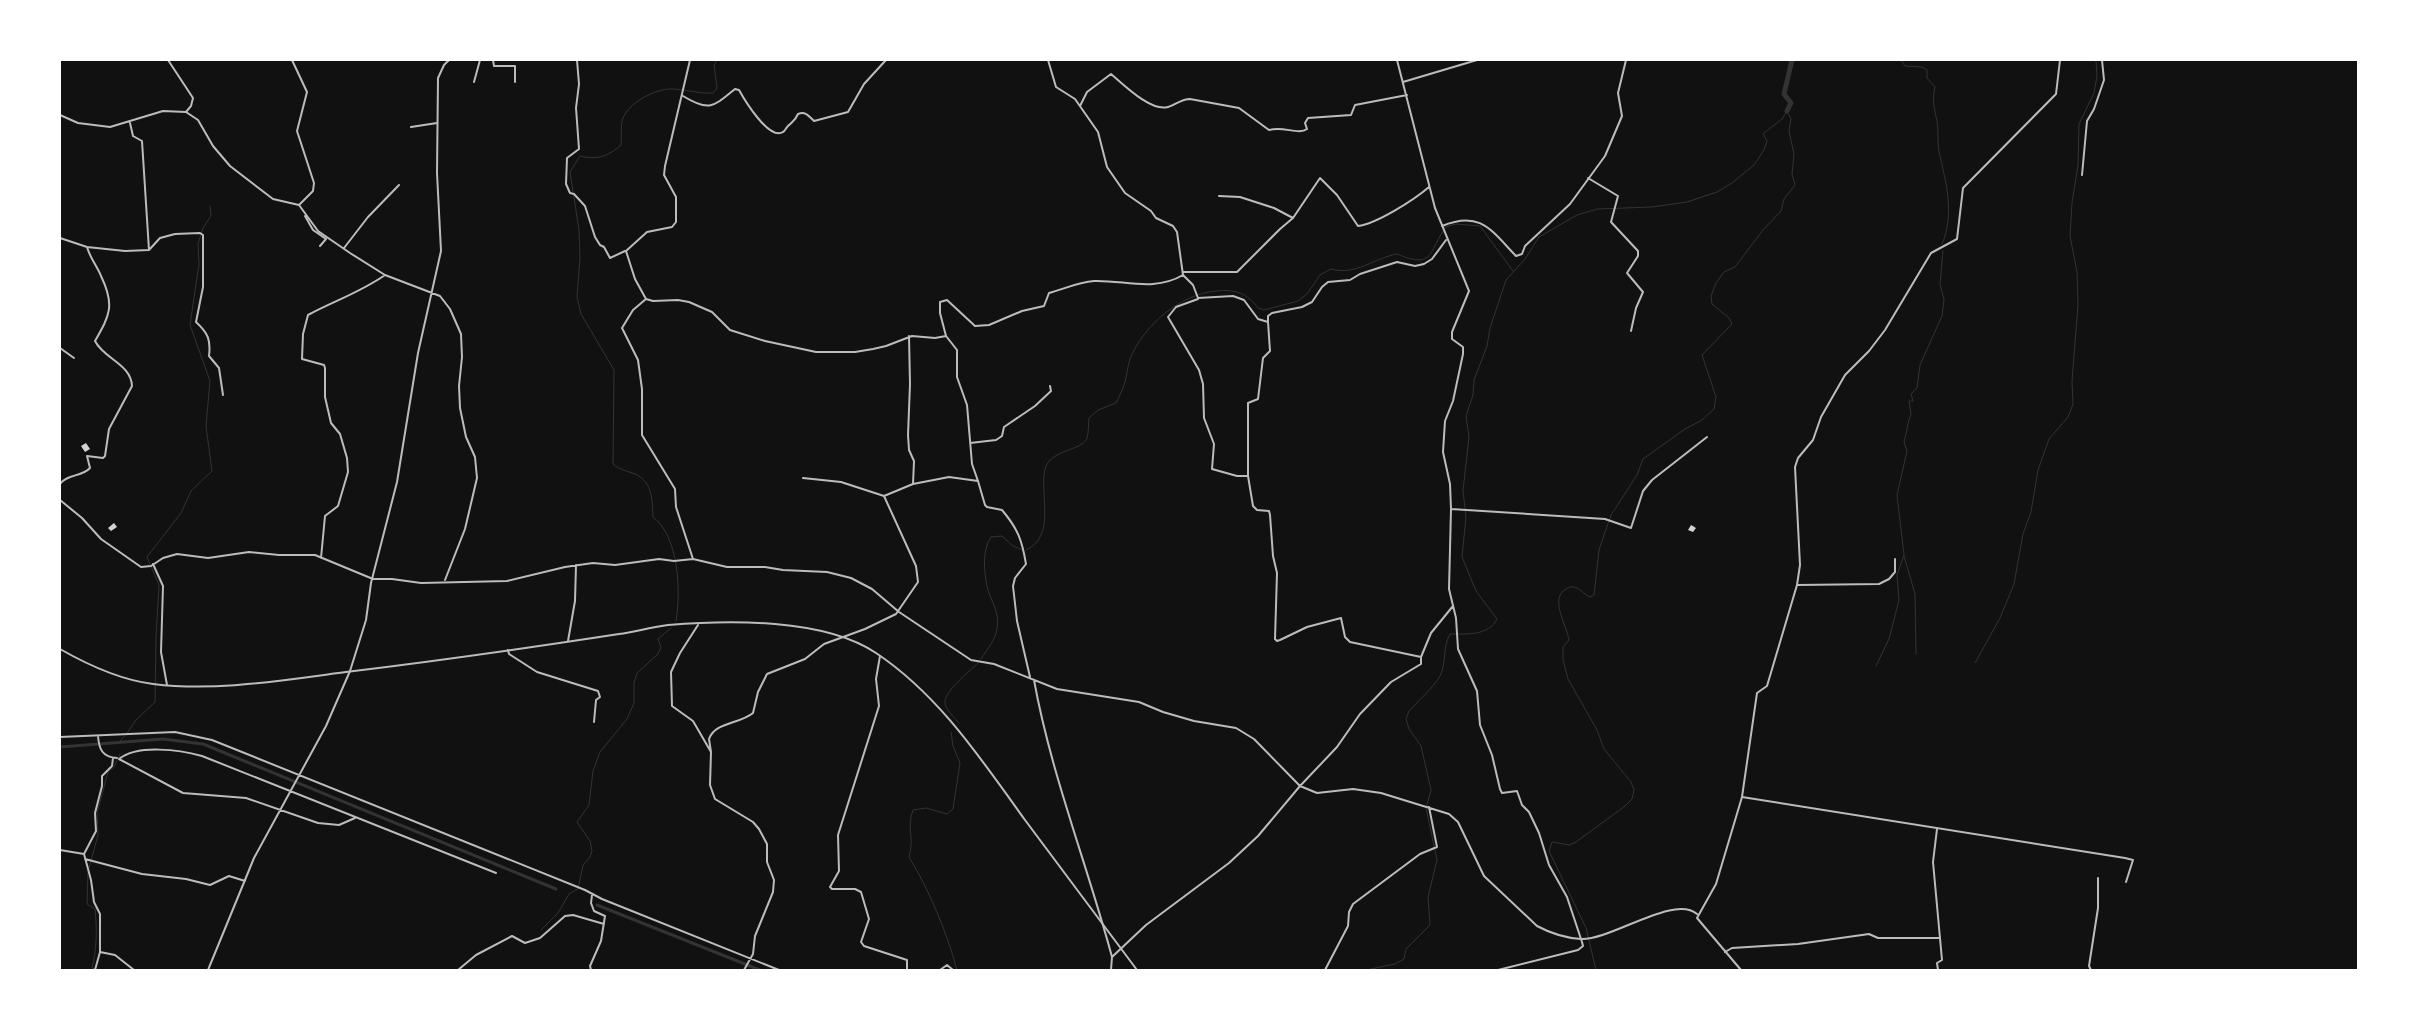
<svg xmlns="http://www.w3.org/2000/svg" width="2418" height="1030" viewBox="0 0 2418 1030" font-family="'Varela Round',sans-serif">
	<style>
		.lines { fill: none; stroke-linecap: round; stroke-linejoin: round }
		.stream { stroke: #333; stroke-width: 1 }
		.canal { stroke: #333; stroke-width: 3 }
		.river { stroke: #333; stroke-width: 5 }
		.building { fill: #d3d3d3 }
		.minor { stroke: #bcbcbc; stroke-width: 2 }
		.tertiary { stroke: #bcbcbc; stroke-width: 2 }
	</style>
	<rect width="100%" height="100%" fill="#111"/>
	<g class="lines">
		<!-- stream -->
		<path class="stream" d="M 1901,60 L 1905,66 L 1922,67 L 1927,70 L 1927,78 L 1935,87 C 1932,100 1934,108 1937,121 C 1939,131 1937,142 1939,152 C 1946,182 1955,214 1942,244
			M 1026,550 C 1057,536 1039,494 1045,469 C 1050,449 1083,451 1087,438 C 1089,432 1088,424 1089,418 L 1098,410 L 1116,403 C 1119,397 1122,391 1124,385 C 1127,377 1127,368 1130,359 C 1143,326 1180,294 1216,291 C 1235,289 1247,293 1258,308 L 1264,310 L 1298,301 L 1307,294 L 1320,275 L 1331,269 C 1356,276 1374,258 1397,254 C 1435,270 1428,251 1446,227 L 1456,224 L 1480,226 L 1513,271
			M 1904,556 L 1915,594 L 1916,654
			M 676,621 C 681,591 679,537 653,517 C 652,500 653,482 635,474 C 627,471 620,470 613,464 L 614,370 L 581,314 L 577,297 L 580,258 L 579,230 L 570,172 L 580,156 C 597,160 607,157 621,145 C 622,137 620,126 623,118 C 629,103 654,89 671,89 C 685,89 699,94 713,93 L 717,88 L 714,65 L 717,60
			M 981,659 C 987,649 996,640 997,628 C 1000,610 990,601 987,586 C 984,571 982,550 991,537 L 1002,536 L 1013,546 L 1023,550
			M 1975,663 L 2000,618 L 2014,584 L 2023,534 L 2031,512 L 2038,470 L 2049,439 L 2068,417 L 2073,404 L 2072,381 L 2078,305 L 2077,272 L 2070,236 L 2072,203 L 2078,165 L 2079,124 L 2094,93 L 2097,76 L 2096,60
			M 1876,666 L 1889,639 L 1899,600 L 1897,575 L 1904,555 L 1897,495 L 1907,451 L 1904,442 C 1907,432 1907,424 1911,414 L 1909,401 L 1913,401 L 1911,394 L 1917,388 L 1920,365 L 1942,316 L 1944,300 L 1940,284 L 1943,251
			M 959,723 C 954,717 946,710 945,703 C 944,691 969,672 978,663
			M 951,732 L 953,746 L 960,763 L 953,809 L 947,814 L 926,808 L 913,810 C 906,830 915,836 909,857 C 930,892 946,930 957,970
			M 127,733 L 136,720 L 155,702 L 156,637 L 159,585 L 147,557 L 181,513 L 191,491 L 212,471 L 206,426 L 210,381 L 190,325 L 199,264 L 198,244 L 203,228 L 211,216 L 210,206
			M 117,744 L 125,736
			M 89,868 L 98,835 L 97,813 L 108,772 L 114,767 L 120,754
			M 88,872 L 87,904 L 95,909 C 97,929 97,947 92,968 L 98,970
			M 541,930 L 558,913 L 569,894 L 578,889 L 583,865 L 590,857 L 592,851 L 590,841 L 577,822 L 589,805 L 593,771 L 600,752 L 627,719 L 634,703 L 634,683 L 637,673 L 658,654 L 661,647 L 658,639 L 671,628
			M 1366,970 L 1395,964 L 1404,959 L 1406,949 L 1430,925 L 1428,897 L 1437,860 L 1426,808 L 1431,790 L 1421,746 L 1409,729 L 1406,719 L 1409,711 C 1418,701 1433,688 1440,676 C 1447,662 1442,648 1450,634 C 1466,634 1489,636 1497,619 L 1476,591 L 1462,557 L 1466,517 L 1463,491 L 1469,437 L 1466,416 L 1473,395 L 1474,380 L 1487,346 L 1490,328 L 1506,280 L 1525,259 L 1539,237 L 1577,215 L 1597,209 L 1652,207 L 1687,202 L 1717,192 L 1732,183 L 1754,165 L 1764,150 L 1767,141 L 1763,134 L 1782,119 L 1787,111
			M 1596,970 L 1586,928 L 1549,851 L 1552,842 L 1569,845 L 1576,842 L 1625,806 L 1632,799 L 1634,790 L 1631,782 L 1604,749 L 1597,730 L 1568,679 L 1563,660 L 1563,647 L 1569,640 C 1567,626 1549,598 1566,589 C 1569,587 1573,586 1577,588 C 1581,590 1585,595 1590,597 L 1594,595 L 1599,550 L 1605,532 L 1611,515 L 1637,475 L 1643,459 L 1685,429 L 1702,420 L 1714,409 L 1716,397 L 1702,355 L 1732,324 L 1729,318 L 1712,304 L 1711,296 L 1716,283 L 1724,272 L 1735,267 L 1763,230 L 1781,211 L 1784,199 L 1795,185 L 1792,174 L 1794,154 L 1789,131 L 1791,119 L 1787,111"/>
		<!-- canal -->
		<path class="canal" d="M 60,747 L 163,739 L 203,744 L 556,889
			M 597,905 L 760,970"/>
		<!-- river -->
		<path class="river" d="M 1787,111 L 1791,103 L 1784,94 L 1792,60"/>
	</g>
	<!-- building -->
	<path class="building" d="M 86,443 L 90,449 L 85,452 L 81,446 Z
		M 114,523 L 117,527 L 111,531 L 108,528 Z
		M 1691,525 L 1696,528 L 1693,532 L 1688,530 Z"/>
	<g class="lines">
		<!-- minor -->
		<path class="minor" d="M 168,60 L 193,98 L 191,106 L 186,112
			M 292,60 L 307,92 L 297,131 L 314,183 L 313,191 L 299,205
			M 493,60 L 494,66 L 515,66 L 515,82
			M 577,60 L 579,84 L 576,108 L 579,149 L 567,158 L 566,184 L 570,193 L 574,194 L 585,206 L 595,237 L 600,245 L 604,247 L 610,258 L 625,251
			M 690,60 L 665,166 L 664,175 L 676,197 L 676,222 L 672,227 L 647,232 L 626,251 L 635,279 L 646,299 L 653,301 L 678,300 L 689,302 L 712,312 L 730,330 L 765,341 L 816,352 L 855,352 L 873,349 L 886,346 L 912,336 L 935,338 L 946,336
			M 1397,60 L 1435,208 L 1469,291 L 1452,332 L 1452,339 L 1463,347 L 1463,354 L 1453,401 L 1445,421 L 1443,452 L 1450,484 L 1451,509 L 1449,589 L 1456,618 L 1458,649 L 1477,691 L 1480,725 L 1492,755 L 1500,789 L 1502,793 L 1517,791 L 1522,805 L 1529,812 L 1539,833 L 1549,865 L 1567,897 L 1582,942 L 1583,946 L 1578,950 L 1498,970
			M 474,82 L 480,60
			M 1403,82 L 1477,60
			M 683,96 C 709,112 713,107 735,89 L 739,90 C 744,99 769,141 783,132 C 785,131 786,128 788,126 C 793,121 795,121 798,114 C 805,111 808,115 814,121 L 848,112 L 864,84 L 886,60
			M 1080,106 L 1087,92 L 1111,74 C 1124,85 1151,112 1168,107 C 1176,105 1181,99 1190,99 L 1239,108 L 1269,130 C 1283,126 1299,135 1307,129 L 1305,123 L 1308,118 L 1351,115 L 1355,105 L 1407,95
			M 60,115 L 78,123 L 110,127 L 163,111 L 186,112 L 198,120 L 213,146 L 230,166 L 273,199 L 299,205 L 318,231 L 350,253 L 385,275 L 440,296 L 450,309 L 461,334 L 462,357 L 459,386 L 460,408 L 466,437 L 475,457 L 477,478 L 465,529 L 445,580
			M 411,127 L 437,123
			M 2082,175 L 2087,121 L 2094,109 L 2104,80 L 2102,60
			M 1588,178 L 1618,196 L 1611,222 L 1638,251 L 1638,256 L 1627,273 L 1643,292 L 1636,308 L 1631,331
			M 1219,196 L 1240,197 L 1274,208 L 1293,218
			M 305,216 L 313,230 L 326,239 L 320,246
			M 1442,226 C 1480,210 1491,230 1516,256 L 1522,254 L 1525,246 L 1570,204 L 1605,156 L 1622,116 L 1618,93 L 1626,60
			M 60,238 L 87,247 C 90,258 97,266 101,276 C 115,305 110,315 95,341 C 104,359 131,364 132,386 L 109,429 L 105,456 L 103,458 L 87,456 L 90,468 C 82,477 67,474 60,484
			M 87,247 L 125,251 L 149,250 L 142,141 L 133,136 L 130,123
			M 344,248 L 368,217 L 399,185
			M 149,250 L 160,238 L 175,234 L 200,233 L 203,235 L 203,287 L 196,322 C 208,333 211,340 209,356 L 219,368 L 223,395
			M 1183,272 L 1237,272 L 1280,229 L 1293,218 L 1320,178 L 1337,195 L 1358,226 C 1376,224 1414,200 1429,187
			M 646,299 L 633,310 L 622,328 L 638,360 L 642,389 L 642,435 L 675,489 L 676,507 L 693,559
			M 1198,299 L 1176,307 L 1168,317 L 1199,370 L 1203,384 L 1204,418 L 1214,444 L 1212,469 L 1237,476 L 1248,476
			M 1268,322 L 1268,316 L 1272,313 L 1302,307 L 1312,302 L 1322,287 L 1328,282 L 1350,280 L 1360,274 L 1397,262 L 1415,266 L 1424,264 L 1432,259 L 1446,240
			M 909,336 L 910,384 L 908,435 L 909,450 L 914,461 L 913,484
			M 60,348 L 74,358
			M 970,443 L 996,440 L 1002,436 L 1004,427 L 1035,406 L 1051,391 L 1050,386
			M 803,478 L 841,482 L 884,496
			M 978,481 L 985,505 L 987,507 L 1002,510 C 1018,529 1022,540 1026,564 L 1015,578 L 1013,586 L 1017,621 L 1030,677
			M 60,500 L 82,518 L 101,539 L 141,567 L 151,566 L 163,558 L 177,554 L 208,558 L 249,552 L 279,555 L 315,555 L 373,579 L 392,579 L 421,583 L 507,581 L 565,567 L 593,563 L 615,565 L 659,559 L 674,561 L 693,559 L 727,567 L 765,567 L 783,570 L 827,572 L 851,578 L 872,589 L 899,612 L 971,660 L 994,664 L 1057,689 L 1139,702 L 1163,712 L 1194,721 L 1236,728 L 1254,739 L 1300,786 L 1317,793 L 1353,789 L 1381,793 L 1449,814 L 1458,822 L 1484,876 L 1537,926 C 1550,933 1566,938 1581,939 C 1612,940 1674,894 1697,914
			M 1451,509 L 1605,519 L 1631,528 L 1643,491 L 1652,480 L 1707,437
			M 321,558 L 325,516 L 338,506 L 348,472 L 347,458 L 340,434 L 331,423 L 325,397 L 325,368 L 324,365 L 302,359 L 303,334 L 308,315 C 334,301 361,292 385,275
			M 153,564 L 163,586 L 161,652 L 167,685
			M 1797,585 L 1879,584 L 1889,579 L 1895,572 L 1895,559
			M 698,625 L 680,653 L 671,672 L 672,706 L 693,721 L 711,752 L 710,785 L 715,799 L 753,822 L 759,829 L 767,844 L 767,862 L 774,880 L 773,892 L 755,936 L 753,954 L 744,970
			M 568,641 L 575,601 L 576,565
			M 508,650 L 509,654 L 537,672 L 598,691 L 600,697 L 596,700 L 594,722
			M 880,656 L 876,679 L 879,706 L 838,835 L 839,871 L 830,887 L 832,889 L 855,889 L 861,892 L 869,919 L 861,942 L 864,946 L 907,960 L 907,970
			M 1421,657 L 1431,633 L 1453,606
			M 1034,680 C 1051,774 1087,864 1112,957 L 1111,970
			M 98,736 C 99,749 102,757 117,758
			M 60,737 L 175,732 L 212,740 L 585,890 L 602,899 L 779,970
			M 711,752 L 709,739 C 715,722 740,724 753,713 L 758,692 L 767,674 L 805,659 L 824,644 L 865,629 L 896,614 L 918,582 L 916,566 L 884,496 L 913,484 L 949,477 L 978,481 L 972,464 L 967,405 L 957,377 L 957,350 L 946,336 L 940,313 L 940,302 L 947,300 L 975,326 L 989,325 L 1022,311 L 1044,306 L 1049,293 C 1064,289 1078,282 1094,281 C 1125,280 1154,292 1183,275 L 1177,232 L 1173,226 L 1156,218 L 1151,211 L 1125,193 L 1107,167 L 1098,132 L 1075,99 L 1056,87 L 1048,60
			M 1742,797 L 2125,858 L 2133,860 L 2126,882
			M 355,818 L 339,825 L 318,823 L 246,798 L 183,793 L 119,759 C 138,744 180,750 202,756 L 496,873
			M 1937,829 L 1933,862 L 1942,960 L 1937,963 L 1938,970
			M 60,850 L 84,854 L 91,880 L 94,902 L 100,914 L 100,952 L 115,955 L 134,970
			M 84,854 L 96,831 L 95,813 L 102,786 L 102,776 L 112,766 L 113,758
			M 85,859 L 142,874 L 186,879 L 210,885 L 229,876 L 245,881
			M 1725,952 L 1732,948 L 1798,944 L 1869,934 L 1878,938 L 1940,938
			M 1112,957 L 1146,925 L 1229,863 L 1258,836 L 1300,786 L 1337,747 L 1360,714 L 1391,682 L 1421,664 L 1421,657 L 1350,642 L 1345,637 L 1341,618 L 1307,627 L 1280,640 L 1277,641 L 1275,639 L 1277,573 L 1273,556 L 1270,515 L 1269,511 L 1257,510 L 1253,506 L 1248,476 L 1248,403 L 1258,399 L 1263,358 L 1270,351 L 1268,322 L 1258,319 L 1244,300 L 1233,296 L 1198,298 L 1193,285 L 1183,275
			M 95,970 L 100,952
			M 208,970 L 254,858 L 326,726 L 350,671 L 366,620 L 371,583 L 397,482 L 418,353 L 441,251 L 437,173 L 438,78 L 444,65 L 449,60
			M 458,970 L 476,955 L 512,936 L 525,943 L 540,938 L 565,916 L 573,915 L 604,924
			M 591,970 L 590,966 L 601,941 L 605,916 L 594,911 L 591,903 L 592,895
			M 940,970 L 947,965 L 953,970
			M 1325,970 L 1348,926 L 1349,912 L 1353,904 L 1420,854 L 1437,847 L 1429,807
			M 2091,970 L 2089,966 L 2098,908 L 2098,878"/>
		<!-- tertiary -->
		<path class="tertiary" d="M 60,649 C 88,665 121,680 153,684 C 217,692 283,680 346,672 C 437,661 528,648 619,634 C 635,632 651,627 668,625 C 728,620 824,618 876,653 C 939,695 981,759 1025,820 C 1062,870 1100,920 1137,970
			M 1741,970 L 1697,918 L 1716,884 L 1742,797 L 1757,693 L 1767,686 L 1797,585 L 1800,565 L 1795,467 L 1798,458 L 1813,440 L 1821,417 L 1845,375 L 1869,351 L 1885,330 L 1931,253 L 1957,239 L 1963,188 L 2056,94 L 2060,60"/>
	</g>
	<!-- border -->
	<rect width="2418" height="1030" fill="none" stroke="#ffffff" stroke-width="122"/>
</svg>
